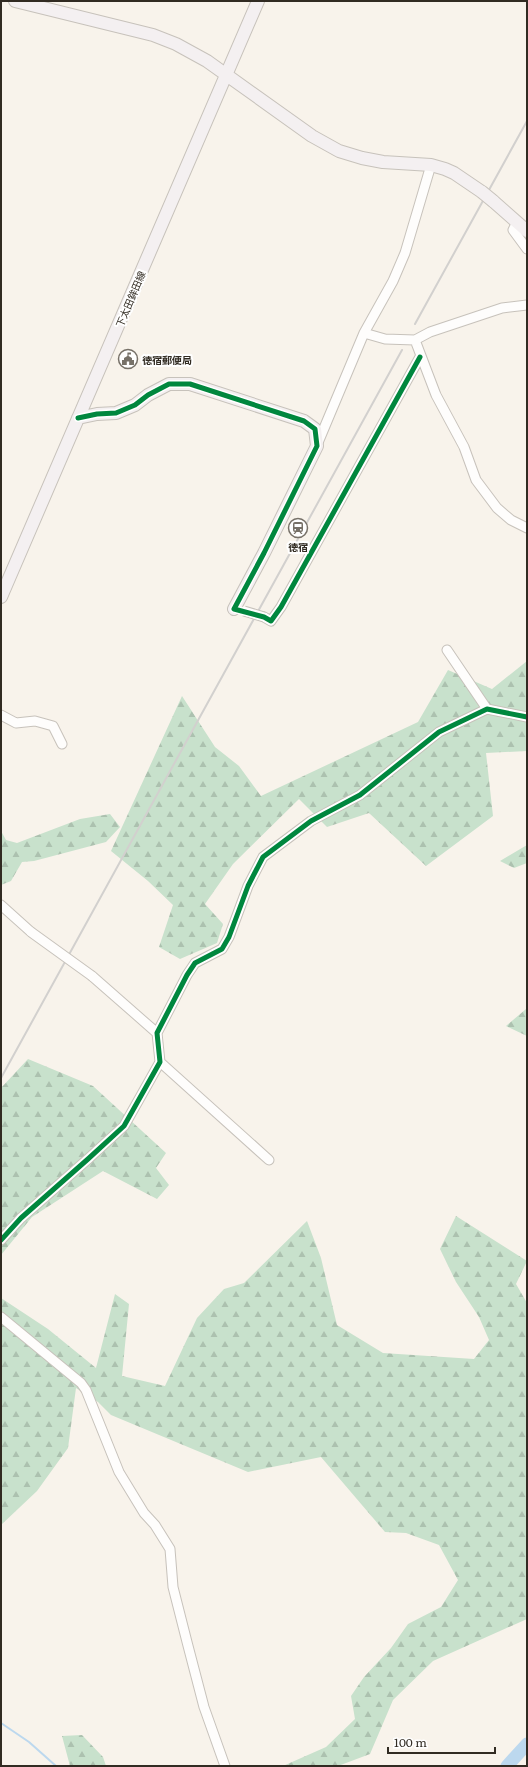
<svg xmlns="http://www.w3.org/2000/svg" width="528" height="1767" viewBox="0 0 528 1767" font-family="Literata,'Noto Sans JP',serif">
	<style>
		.forest { fill: url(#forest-firs) }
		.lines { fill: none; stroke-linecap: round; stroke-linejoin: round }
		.stream { stroke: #bcd8ee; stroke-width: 2 }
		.river { stroke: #bcd8ee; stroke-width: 13 }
		.street-casing { stroke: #c7c2bb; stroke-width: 11 }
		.secondary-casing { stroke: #c7c2bb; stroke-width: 14 }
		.street { stroke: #fefdfc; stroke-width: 9 }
		.secondary { stroke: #f4f0f1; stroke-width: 12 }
		.rail { stroke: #d2d0ce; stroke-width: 2 }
		.street-bridge-casing { stroke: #c7c2bb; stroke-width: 11; stroke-linecap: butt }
		.secondary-bridge-casing { stroke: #c7c2bb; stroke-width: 14; stroke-linecap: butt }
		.street-bridge { stroke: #fefdfc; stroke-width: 9 }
		.secondary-bridge { stroke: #f4f0f1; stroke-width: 12 }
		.cycleway-casing { stroke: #fff; stroke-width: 8 }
		.cycleway { stroke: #00873e; stroke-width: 5 }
		.labels { text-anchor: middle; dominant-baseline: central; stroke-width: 4; stroke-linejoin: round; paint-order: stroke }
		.street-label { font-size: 10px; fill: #312b22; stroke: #fff }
		.poi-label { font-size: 10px; font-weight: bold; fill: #312b22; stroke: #fff; text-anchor: start }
	</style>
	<defs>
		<pattern id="forest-firs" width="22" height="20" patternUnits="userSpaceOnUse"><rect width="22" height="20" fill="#c8e1cc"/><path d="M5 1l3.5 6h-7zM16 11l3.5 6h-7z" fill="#acc1af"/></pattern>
	</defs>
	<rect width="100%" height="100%" fill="#f8f3eb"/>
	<!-- forest -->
	<path class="forest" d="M 527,661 L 527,751 L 486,753 L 493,816 L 426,866 L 369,813 L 327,827 L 299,799 L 233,864 L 205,904 L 223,924 L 217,943 L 180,959 L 159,947 L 173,905 L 148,881 L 111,851 L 182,696 L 215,747 L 239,766 L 261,796 L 418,722 L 448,670 L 492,689 Z
		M 110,814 L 120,827 L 106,842 L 34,861 L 22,862 L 11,881 L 1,885 L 1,831 L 6,840 L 17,843 L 80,819 Z
		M 527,845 L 527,863 L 514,868 L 500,861 Z
		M 526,1009 L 527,1009 L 527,1036 L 506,1026 Z
		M 28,1059 L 93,1086 L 166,1153 L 156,1168 L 169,1185 L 157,1199 L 103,1171 L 32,1217 L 1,1255 L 1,1088 Z
		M 456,1216 L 527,1261 L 516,1284 L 527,1303 L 527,1619 L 433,1661 L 393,1700 L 370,1754 L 338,1766 L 283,1766 L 326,1747 L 355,1719 L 351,1696 L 364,1677 L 391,1648 L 408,1624 L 441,1607 L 458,1580 L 439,1545 L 406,1533 L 385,1532 L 321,1457 L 248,1472 L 111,1415 L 98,1402 L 76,1388 L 68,1448 L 37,1491 L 1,1525 L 1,1298 L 48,1329 L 96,1368 L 115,1294 L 129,1304 L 122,1376 L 165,1386 L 197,1318 L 224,1289 L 244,1283 L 307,1221 L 321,1258 L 337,1325 L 383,1353 L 474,1359 L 489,1340 L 479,1317 L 456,1282 L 440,1249 Z
		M 82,1735 L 103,1757 L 106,1766 L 70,1766 L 62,1736 Z"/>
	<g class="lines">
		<!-- stream -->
		<path class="stream" d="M 1,1723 L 29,1742 L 56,1766"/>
		<!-- river -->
		<path class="river" d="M 507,1766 L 527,1744"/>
		<!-- street casing -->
		<g class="street-casing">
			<path id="street" d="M 517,222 L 513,230 L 527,249
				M 364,333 L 385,339 L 415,340 L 430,332 L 502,308 L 527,305
				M 415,340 L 436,395 L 464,447 L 476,480 L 497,508 L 511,520 L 527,528
				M 317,445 L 364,333 L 393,281 L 405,253 L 431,165
				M 264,617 L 271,621 L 281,607 L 420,357
				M 447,650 L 487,709
				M 1,715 L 16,723 L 35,721 L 53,726 L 62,744
				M 1,905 L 31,932
				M 92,976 L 157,1033
				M 160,1062 L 269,1160
				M 1,1240 L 21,1218 L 88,1159 L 124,1126 L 160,1062 L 157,1033 L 187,975 L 195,963 L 222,949 L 229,937 L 248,886 L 263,857 L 311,821 L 360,795 L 439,732 L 487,709 L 527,717
				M 1,1317 L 81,1383 L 86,1390 L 119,1472 L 144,1513 L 155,1525 L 170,1549 L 173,1587 L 187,1642 L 204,1707 L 225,1766"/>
		</g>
		<!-- secondary casing -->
		<g class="secondary-casing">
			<path id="secondary" d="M 15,1 L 153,35 L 176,44 L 207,61 L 312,136 L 339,151 L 362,158 L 383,162 L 431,165 L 445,169 L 454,173 L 482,192
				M 493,201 L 527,231
				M 78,418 L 97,414 L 116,413 L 135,405 L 148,395 L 169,384 L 190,384 L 304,421 L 315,429 L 317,446 L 264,553 L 234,609
				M 1,597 L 258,1"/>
		</g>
		<!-- street -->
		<use href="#street" class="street"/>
		<!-- secondary -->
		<use href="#secondary" class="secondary"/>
		<!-- rail -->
		<path class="rail" d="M 415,324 L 527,121
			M 1,1078 L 402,350"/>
		<!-- street-bridge casing -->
		<g class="street-bridge-casing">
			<path id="street-bridge" d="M 244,611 L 264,617
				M 31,932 L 92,976"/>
		</g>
		<!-- secondary-bridge casing -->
		<g class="secondary-bridge-casing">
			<path id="secondary-bridge" d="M 482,192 L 493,201"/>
		</g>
		<!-- street-bridge -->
		<use href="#street-bridge" class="street-bridge"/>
		<!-- secondary-bridge -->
		<use href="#secondary-bridge" class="secondary-bridge"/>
		<!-- cycleway casing -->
		<g class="cycleway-casing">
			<path id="cycleway" d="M 78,418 L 97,414 L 116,413 L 135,405 L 148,395 L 169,384 L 190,384 L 304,421 L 315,429 L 317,446 L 264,553 L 234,609 L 264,617 L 271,621 L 281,607 L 420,357
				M 1,1240 L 21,1218 L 88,1159 L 124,1126 L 160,1062 L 157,1033 L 187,975 L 195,963 L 222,949 L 229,937 L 248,886 L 263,857 L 311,821 L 360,795 L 439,732 L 487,709 L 527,717"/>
		</g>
		<!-- cycleway -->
		<use href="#cycleway" class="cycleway"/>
	</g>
	<!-- icons -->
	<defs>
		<g id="civic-ring" transform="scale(1)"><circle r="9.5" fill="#fff" stroke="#777168" stroke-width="1.5"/><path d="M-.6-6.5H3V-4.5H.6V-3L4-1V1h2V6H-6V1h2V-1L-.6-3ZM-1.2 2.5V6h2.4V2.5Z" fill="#777168"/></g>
		<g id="station-ring" transform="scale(1)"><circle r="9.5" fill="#fff" stroke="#777168" stroke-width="1.5"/><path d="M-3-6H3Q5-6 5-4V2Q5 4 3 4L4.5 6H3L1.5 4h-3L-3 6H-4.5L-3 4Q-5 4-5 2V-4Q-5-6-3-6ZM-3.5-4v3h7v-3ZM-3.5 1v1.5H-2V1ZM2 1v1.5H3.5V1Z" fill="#777168"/></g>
	</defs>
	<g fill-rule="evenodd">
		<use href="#civic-ring" x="128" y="359"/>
		<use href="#station-ring" x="298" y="528"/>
	</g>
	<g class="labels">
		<!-- street labels -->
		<g class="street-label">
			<text transform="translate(130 299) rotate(-67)">下太田鉾田線</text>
		</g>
		<!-- poi labels -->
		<g class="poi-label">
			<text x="142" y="359">徳宿郵便局</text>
			<text x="298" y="546" text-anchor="middle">徳宿</text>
		</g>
	</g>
	<!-- border -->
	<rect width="528" height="1767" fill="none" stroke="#312b22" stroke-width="4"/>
	<!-- scale -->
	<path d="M388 1747v6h107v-6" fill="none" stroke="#312b22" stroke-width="2"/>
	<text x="394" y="1747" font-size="12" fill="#312b22" stroke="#ffffff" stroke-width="3" paint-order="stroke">100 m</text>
</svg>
